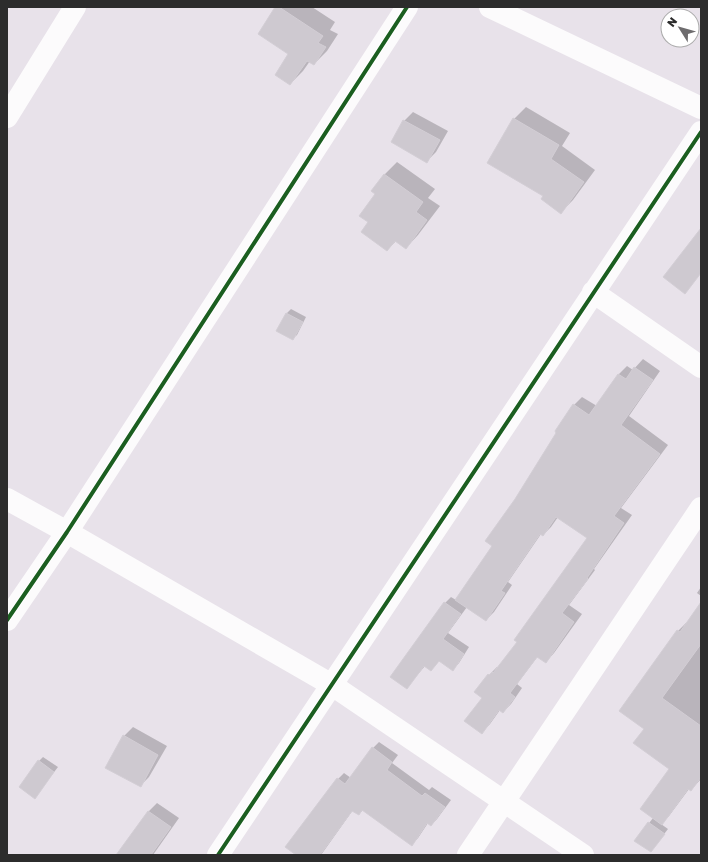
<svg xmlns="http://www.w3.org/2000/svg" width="708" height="862" viewBox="0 0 708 862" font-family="'Golos Text',sans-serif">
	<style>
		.shadow { fill: #0003 }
		.building { fill: #cec9d0; stroke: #d3ced5 }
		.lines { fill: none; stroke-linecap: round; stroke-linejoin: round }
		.minor { stroke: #fcfbfc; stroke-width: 22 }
		.cycleway-casing { stroke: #fff; stroke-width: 6 }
		.cycleway { stroke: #1b5e20; stroke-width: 4 }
	</style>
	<rect width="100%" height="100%" fill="#e8e2ea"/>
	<!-- shadow -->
	<path class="shadow" d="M 276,7 L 312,7 L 335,22 L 330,30 L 338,34 L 327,51 L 314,64 L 310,61 L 303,71 L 290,84 L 290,54 Z
		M 526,107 L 570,133 L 562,146 L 595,170 L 573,200 L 561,212 L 545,196 L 514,119 Z
		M 413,112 L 448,131 L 436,152 L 427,161 L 404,121 Z
		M 397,162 L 435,189 L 428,198 L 440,206 L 418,235 L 406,248 L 396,241 L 387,250 L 370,222 L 376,193 L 384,175 Z
		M 291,309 L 306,317 L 297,335 L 292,339 L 277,331 L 287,313 Z
		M 643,359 L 660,371 L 629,416 L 668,445 L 621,508 L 632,515 L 594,569 L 595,570 L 569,605 L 582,614 L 554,653 L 546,662 L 538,656 L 517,684 L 522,688 L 511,704 L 503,712 L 500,710 L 490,724 L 482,732 L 483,698 L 489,675 L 497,667 L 498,668 L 518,642 L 589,538 L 558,517 L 551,527 L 543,535 L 541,534 L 508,582 L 512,585 L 494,612 L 486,620 L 467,607 L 448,633 L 469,647 L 459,663 L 453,669 L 440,660 L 431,670 L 425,666 L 407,687 L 445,603 L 451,597 L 456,600 L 493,546 L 515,500 L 558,432 L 556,431 L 574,405 L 582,397 L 597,406 L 619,374 L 627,366 L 633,370 Z
		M 701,587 L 701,596 L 697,593 Z
		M 701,604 L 701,779 L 691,790 L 689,789 L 669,816 L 661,824 L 668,829 L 651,851 L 636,840 L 653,818 L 670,769 L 645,729 L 678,631 L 686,623 L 687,624 Z
		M 133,727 L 167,746 L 149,777 L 140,786 L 124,736 Z
		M 379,742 L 398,755 L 392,763 L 429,790 L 432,787 L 451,800 L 437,819 L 431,825 L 428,823 L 418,838 L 412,844 L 363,810 L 359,814 L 353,810 L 321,855 L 297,855 L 338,779 L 344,773 L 351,778 L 373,748 Z
		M 43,757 L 58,767 L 35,797 L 39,761 Z
		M 157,803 L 179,818 L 153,855 L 126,855 L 148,812 Z"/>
	<!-- building -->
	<path class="building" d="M 275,7 L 279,7 L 323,36 L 318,43 L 326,47 L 314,65 L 307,61 L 290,85 L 275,75 L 288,54 L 258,34 Z
		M 513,118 L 559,145 L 551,159 L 584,182 L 561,214 L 541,199 L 543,196 L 487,163 Z
		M 403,120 L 440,140 L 427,163 L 391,142 Z
		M 384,174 L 423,202 L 416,212 L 427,220 L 406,249 L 395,241 L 387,251 L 361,232 L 368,222 L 359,216 L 375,194 L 371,191 Z
		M 701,228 L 701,273 L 685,294 L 663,277 Z
		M 286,313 L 303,322 L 293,340 L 276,331 Z
		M 634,367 L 653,380 L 621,425 L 660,454 L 614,516 L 624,523 L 587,578 L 588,579 L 562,613 L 574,622 L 546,663 L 537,657 L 510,693 L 515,697 L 503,713 L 499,710 L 482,734 L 464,721 L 482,698 L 474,692 L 488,674 L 489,675 L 492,672 L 493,673 L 517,642 L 514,640 L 587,538 L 556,517 L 543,536 L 540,534 L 501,591 L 505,593 L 486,621 L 455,600 L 492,546 L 485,541 L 515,499 L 556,433 L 555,431 L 573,404 L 589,415 L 618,374 L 626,379 Z
		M 444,602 L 461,614 L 443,639 L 464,654 L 453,671 L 439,661 L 431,671 L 424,666 L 407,689 L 390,677 Z
		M 701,602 L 701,644 L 662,698 L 701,726 L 701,777 L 691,791 L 688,789 L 662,825 L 640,809 L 669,769 L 633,743 L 644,729 L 619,711 L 677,630 L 680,632 Z
		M 123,735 L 158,755 L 141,787 L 105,768 Z
		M 372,747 L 392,762 L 387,770 L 422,796 L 425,793 L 445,807 L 431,826 L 427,823 L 412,846 L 362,810 L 359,815 L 352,811 L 320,855 L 296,855 L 285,847 L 337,778 L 345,784 Z
		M 38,760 L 54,772 L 35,799 L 19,787 Z
		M 148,811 L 171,827 L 151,855 L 116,855 Z
		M 648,822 L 665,834 L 651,852 L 634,841 Z"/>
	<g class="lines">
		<!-- minor -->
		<path class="minor" d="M 490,7 L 701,108
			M 7,117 L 75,7
			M 593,292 L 701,367
			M 7,499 L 67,532 L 332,685 L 583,855
			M 7,620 L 67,532 L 407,7
			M 218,855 L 701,132
			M 468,855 L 701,508"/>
		<!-- cycleway casing -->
		<g class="cycleway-casing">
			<path id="cycleway" d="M 7,620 L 67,532 L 407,7
				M 218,855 L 701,132"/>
		</g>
		<!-- cycleway -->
		<use href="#cycleway" class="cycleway"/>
	</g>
	<!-- border -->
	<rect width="708" height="862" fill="none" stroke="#2c2c2c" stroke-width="16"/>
	<!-- north arrow -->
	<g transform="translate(680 28) rotate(307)"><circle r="19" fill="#ffffff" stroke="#ababab"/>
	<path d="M0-3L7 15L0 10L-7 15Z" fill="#6e6c6e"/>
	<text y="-6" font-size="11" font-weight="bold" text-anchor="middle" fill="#2c2c2c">N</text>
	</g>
</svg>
